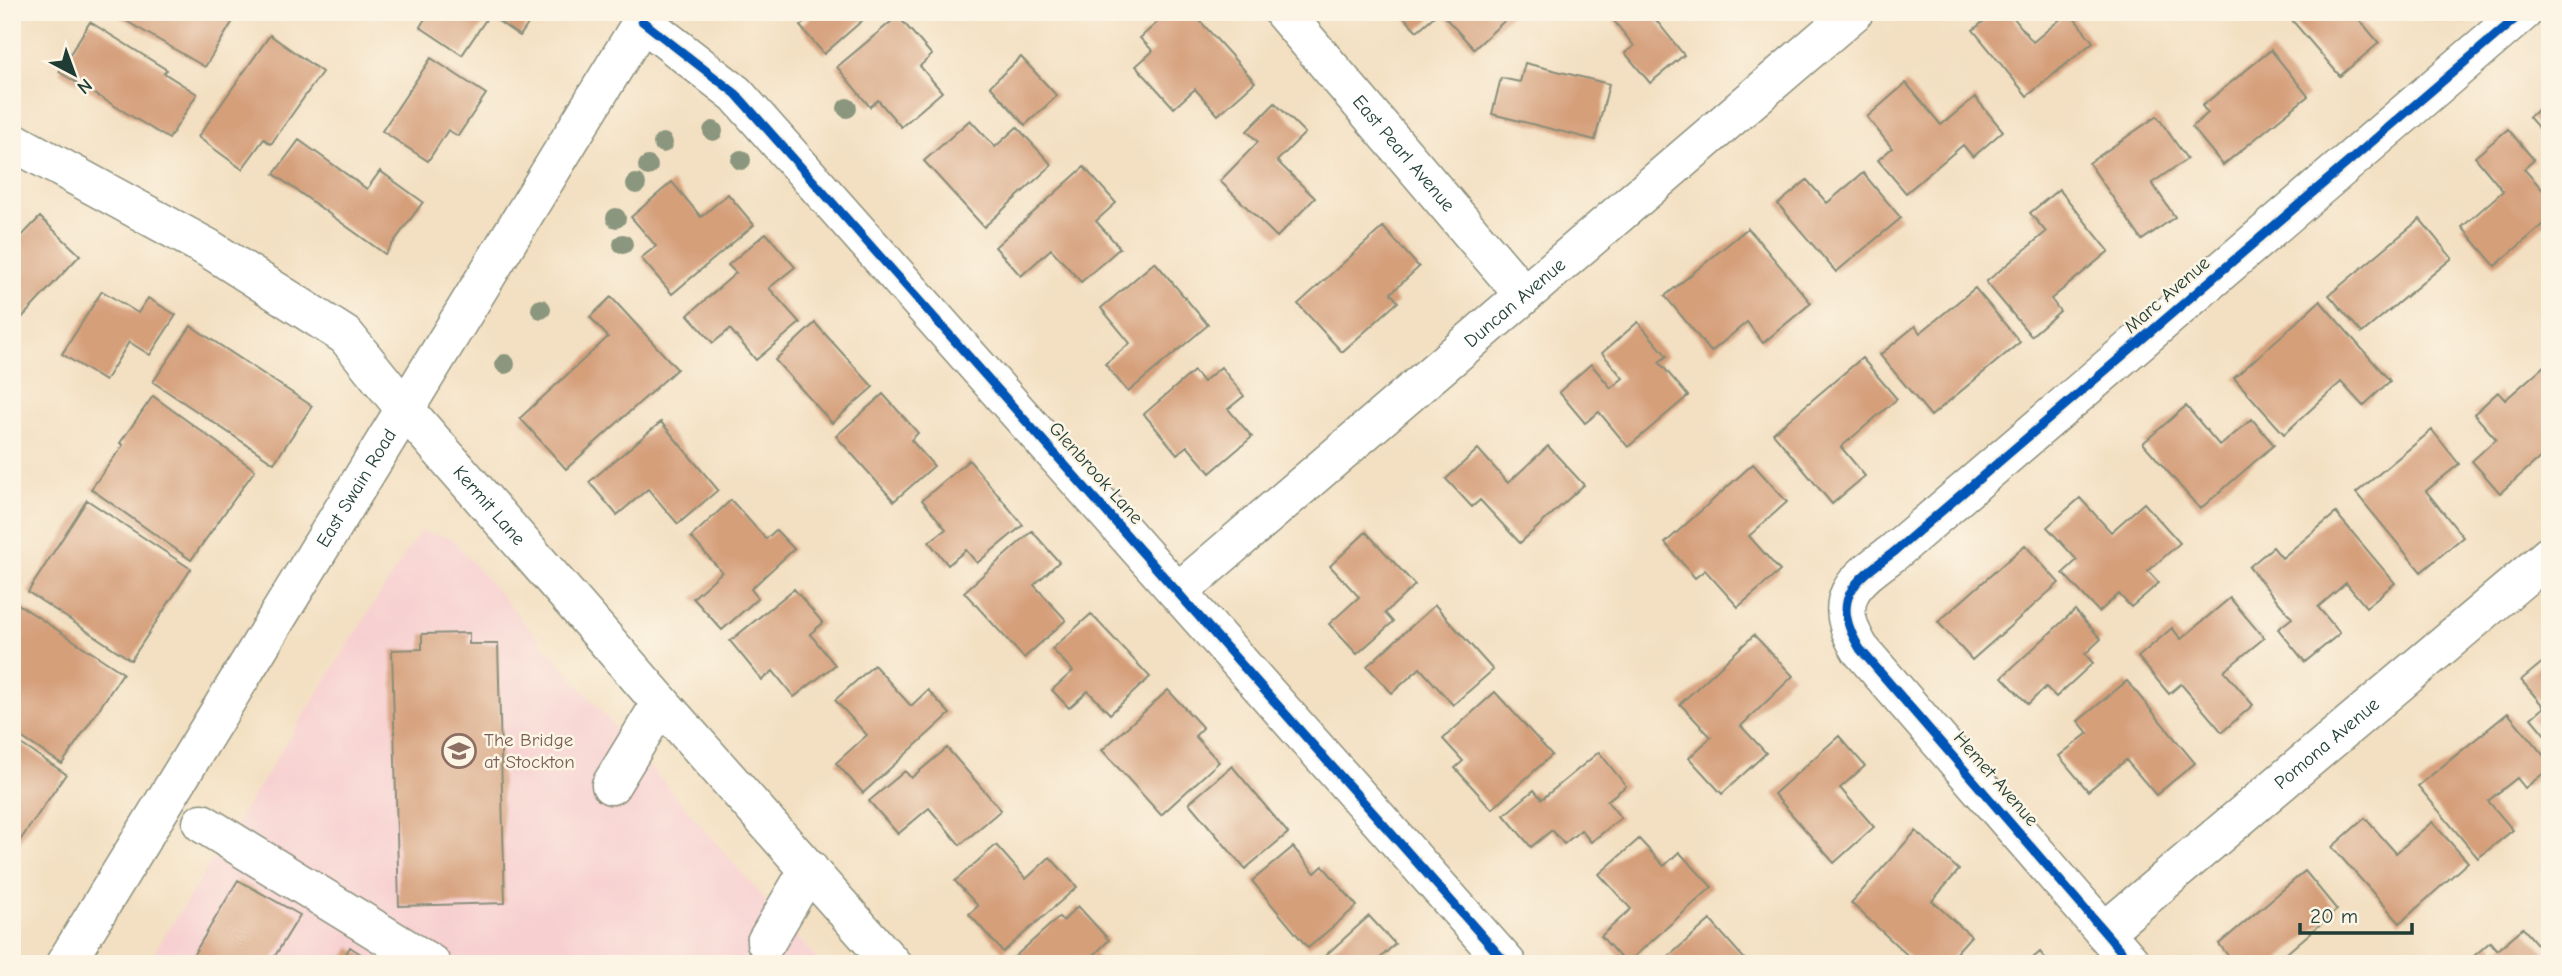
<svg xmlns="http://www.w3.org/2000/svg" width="2562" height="976" viewBox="0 0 2562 976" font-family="'Comic Neue',sans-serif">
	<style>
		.built { fill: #f7cfd0 }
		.building { fill: #d59f7a }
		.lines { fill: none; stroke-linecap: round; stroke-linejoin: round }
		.minor-casing { stroke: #898e7a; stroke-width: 41 }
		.major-casing { stroke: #898e7a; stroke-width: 41 }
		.minor { stroke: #fff; stroke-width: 38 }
		.major { stroke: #fff; stroke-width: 38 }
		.cycleway-casing { stroke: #fcf5e5; stroke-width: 13 }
		.cycleway { stroke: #0057b8; stroke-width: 9 }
		.tree { fill: #8a967d }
		.labels { text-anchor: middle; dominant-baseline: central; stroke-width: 5; stroke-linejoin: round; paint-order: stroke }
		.street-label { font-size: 19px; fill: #1f3d34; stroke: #fcf5e5 }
		.education-label { font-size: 19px; fill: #785e54; stroke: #fcf5e5; text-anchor: start }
	</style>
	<rect width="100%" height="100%" fill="#fcf5e5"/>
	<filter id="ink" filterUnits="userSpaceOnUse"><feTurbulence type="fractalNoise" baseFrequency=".0143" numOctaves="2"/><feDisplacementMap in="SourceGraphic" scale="14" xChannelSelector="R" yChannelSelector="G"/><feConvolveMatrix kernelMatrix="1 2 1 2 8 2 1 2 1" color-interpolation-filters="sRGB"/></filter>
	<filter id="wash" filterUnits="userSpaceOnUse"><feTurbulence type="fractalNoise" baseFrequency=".00686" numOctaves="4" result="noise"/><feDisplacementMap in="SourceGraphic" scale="28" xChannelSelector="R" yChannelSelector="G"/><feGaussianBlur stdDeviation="1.57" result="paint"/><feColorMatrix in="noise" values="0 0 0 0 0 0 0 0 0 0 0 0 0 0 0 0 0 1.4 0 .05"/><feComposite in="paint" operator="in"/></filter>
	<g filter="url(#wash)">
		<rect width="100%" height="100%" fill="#f3dfc1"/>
		<!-- built -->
		<path class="built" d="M 420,531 L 451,538 L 821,964 L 147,964 Z"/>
		<g id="blocks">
			<!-- building -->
			<path class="building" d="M 111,12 L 230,12 L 236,16 L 205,67 Z
				M 429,12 L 536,12 L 520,36 L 489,15 L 462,55 L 420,27 Z
				M 817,12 L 872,12 L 824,54 L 800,26 Z
				M 1169,12 L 1192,12 L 1255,82 L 1218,115 L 1195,89 L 1174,108 L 1136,66 L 1153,51 L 1140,38 Z
				M 1399,12 L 1439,12 L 1417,31 Z
				M 1440,12 L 1514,12 L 1474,49 Z
				M 1607,12 L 1665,12 L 1656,20 L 1684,55 L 1650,83 L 1625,53 L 1634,46 Z
				M 1995,12 L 2009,12 L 2033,42 L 2069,12 L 2093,42 L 2027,96 L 1973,30 Z
				M 2285,12 L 2353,12 L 2379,43 L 2340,76 Z
				M 898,16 L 932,55 L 920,66 L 942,92 L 901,127 L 878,100 L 870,107 L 837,67 Z
				M 90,22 L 167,70 L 164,73 L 197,94 L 169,139 L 59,72 Z
				M 270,35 L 322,72 L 271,144 L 264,139 L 242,169 L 198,137 Z
				M 2271,50 L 2308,96 L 2223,165 L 2192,127 L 2208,113 L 2202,106 Z
				M 1021,57 L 1057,96 L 1025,125 L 990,86 Z
				M 431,58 L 486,94 L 458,136 L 448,130 L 428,161 L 382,131 Z
				M 1525,63 L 1609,84 L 1595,140 L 1492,114 L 1501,78 L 1520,82 Z
				M 1906,83 L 1941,125 L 1975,97 L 2003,131 L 1973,157 L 1963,145 L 1906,193 L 1878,160 L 1892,148 L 1867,117 Z
				M 2550,100 L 2550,141 L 2529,117 Z
				M 1275,103 L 1305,133 L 1277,161 L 1315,198 L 1277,237 L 1220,181 L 1258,142 L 1247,131 Z
				M 2157,116 L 2187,159 L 2152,183 L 2175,217 L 2142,240 L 2089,163 Z
				M 970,120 L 995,147 L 1017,127 L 1052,165 L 984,227 L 924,161 Z
				M 2508,129 L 2534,160 L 2524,169 L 2550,198 L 2550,219 L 2495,266 L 2462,227 L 2503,191 L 2475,157 Z
				M 299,140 L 367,189 L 380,171 L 423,202 L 385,254 L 274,174 Z
				M 1084,167 L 1116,203 L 1096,221 L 1120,248 L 1081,282 L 1051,249 L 1021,276 L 995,247 Z
				M 1863,173 L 1901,218 L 1836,272 L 1778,204 L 1807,180 L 1827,203 Z
				M 672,182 L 701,217 L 728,194 L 754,225 L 672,294 L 641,258 L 656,246 L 631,217 Z
				M 2059,189 L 2109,251 L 2051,299 L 2060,311 L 2031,336 L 1986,282 L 2046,232 L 2030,213 Z
				M 40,217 L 80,255 L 17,323 L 12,318 L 12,246 Z
				M 2420,219 L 2452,258 L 2362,333 L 2329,295 Z
				M 1383,227 L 1419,267 L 1391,293 L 1398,302 L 1342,352 L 1298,304 Z
				M 1748,228 L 1811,303 L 1763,343 L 1747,322 L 1711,352 L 1665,296 Z
				M 766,233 L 795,267 L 769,288 L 800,323 L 756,360 L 730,329 L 713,343 L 688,315 L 736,273 L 728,265 Z
				M 1155,262 L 1208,325 L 1128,392 L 1105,364 L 1130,343 L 1101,308 Z
				M 1975,288 L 2020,342 L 1931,416 L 1880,355 L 1915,326 L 1920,333 Z
				M 102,291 L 138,313 L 148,298 L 176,315 L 150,355 L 129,342 L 105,381 L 62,354 Z
				M 611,297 L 677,369 L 566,469 L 520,418 L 608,337 L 590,317 Z
				M 2320,301 L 2390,381 L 2363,406 L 2341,382 L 2284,434 L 2234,378 Z
				M 1638,322 L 1667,356 L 1659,362 L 1688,396 L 1628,447 L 1599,412 L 1585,423 L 1559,392 L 1591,364 L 1611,388 L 1623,378 L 1602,353 Z
				M 815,323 L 873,387 L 832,423 L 775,360 Z
				M 191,326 L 312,406 L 274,463 L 153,382 Z
				M 1862,358 L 1897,399 L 1841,447 L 1865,476 L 1832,504 L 1773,433 Z
				M 2544,366 L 2550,373 L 2550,449 L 2500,493 L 2472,461 L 2496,439 L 2474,414 L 2498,392 L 2505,400 Z
				M 1221,367 L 1244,396 L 1228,409 L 1252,437 L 1210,473 L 1187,446 L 1177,454 L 1144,414 L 1194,371 L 1203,382 Z
				M 883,394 L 918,433 L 911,440 L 934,466 L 894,501 L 836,436 Z
				M 153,396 L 255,470 L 191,560 L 91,489 L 123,445 L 120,443 Z
				M 2186,406 L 2220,446 L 2252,419 L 2274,445 L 2200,509 L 2143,443 Z
				M 661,422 L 718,490 L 678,524 L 648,489 L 617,515 L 589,482 Z
				M 2432,430 L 2459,464 L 2426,491 L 2463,537 L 2421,572 L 2356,493 Z
				M 1548,446 L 1584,485 L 1520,543 L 1480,500 L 1472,507 L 1446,479 L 1478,449 L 1508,483 Z
				M 969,460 L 1023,525 L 977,563 L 966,550 L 948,565 L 929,542 L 946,529 L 922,500 Z
				M 1753,464 L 1787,502 L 1749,536 L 1780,571 L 1738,607 L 1705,570 L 1695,578 L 1665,543 Z
				M 2080,498 L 2111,532 L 2144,503 L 2180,543 L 2148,571 L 2159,583 L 2131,607 L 2119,594 L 2099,612 L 2063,573 L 2077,560 L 2047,527 Z
				M 87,500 L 191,569 L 131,660 L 28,592 Z
				M 731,500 L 766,539 L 776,530 L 794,549 L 751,589 L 758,598 L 722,630 L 693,598 L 722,572 L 691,537 Z
				M 2336,513 L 2395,583 L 2366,607 L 2346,583 L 2318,607 L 2340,633 L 2305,662 L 2278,629 L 2292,618 L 2249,567 L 2273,547 L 2282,558 Z
				M 1032,531 L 1059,562 L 1034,585 L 1066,620 L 1024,658 L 964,592 Z
				M 1366,532 L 1415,585 L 1385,613 L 1393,622 L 1357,654 L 1329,624 L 1359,597 L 1330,566 Z
				M 2025,545 L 2059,583 L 1972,660 L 1938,622 Z
				M 794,589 L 823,623 L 810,634 L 835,665 L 794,697 L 773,671 L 762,680 L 730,641 Z
				M 2230,598 L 2264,638 L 2224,671 L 2253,705 L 2222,732 L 2181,684 L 2169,694 L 2138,657 L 2172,628 L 2181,639 Z
				M 18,604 L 123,673 L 62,764 L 12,731 L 12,613 Z
				M 1435,605 L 1493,670 L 1453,705 L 1420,668 L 1392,693 L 1367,666 Z
				M 2075,610 L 2101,639 L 2085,654 L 2093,663 L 2056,697 L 2046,687 L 2028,704 L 2002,677 Z
				M 1091,614 L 1150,677 L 1110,714 L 1088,691 L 1069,708 L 1052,690 L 1073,671 L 1052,649 Z
				M 469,633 L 469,644 L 498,644 L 505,903 L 399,906 L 392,650 L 422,649 L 422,634 Z
				M 1754,635 L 1793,676 L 1741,726 L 1766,753 L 1722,794 L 1689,758 L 1711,737 L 1680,704 Z
				M 2550,656 L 2550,741 L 2531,718 L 2544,707 L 2521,680 Z
				M 874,665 L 911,706 L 928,690 L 950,714 L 863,793 L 836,763 L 867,735 L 835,700 Z
				M 2127,681 L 2195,763 L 2156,795 L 2126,760 L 2088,791 L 2059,756 L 2088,733 L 2078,721 Z
				M 1168,690 L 1203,728 L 1195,736 L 1219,762 L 1161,815 L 1102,750 Z
				M 1495,692 L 1552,755 L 1492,809 L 1455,768 L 1463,761 L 1443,739 Z
				M 2508,713 L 2550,763 L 2550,768 L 2525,788 L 2517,778 L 2488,801 L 2513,830 L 2478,858 L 2418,786 Z
				M 1839,736 L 1865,766 L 1840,788 L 1874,827 L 1834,863 L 1774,794 Z
				M 12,738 L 66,774 L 12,852 Z
				M 947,748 L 1001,810 L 960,845 L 929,808 L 898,834 L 869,801 L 905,771 L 911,778 Z
				M 1599,752 L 1626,786 L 1607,801 L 1621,818 L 1591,842 L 1581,830 L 1564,844 L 1552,830 L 1531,847 L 1504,815 L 1534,790 L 1542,799 Z
				M 1232,766 L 1288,833 L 1245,869 L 1189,803 Z
				M 2365,818 L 2396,853 L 2432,822 L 2468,862 L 2400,923 L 2332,847 Z
				M 1916,831 L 1959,870 L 1932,901 L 1971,936 L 1946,964 L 1917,964 L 1851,903 Z
				M 1639,839 L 1664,866 L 1679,852 L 1712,887 L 1626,964 L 1601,936 L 1631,909 L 1599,874 Z
				M 996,845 L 1026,879 L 1050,857 L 1077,887 L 1003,952 L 969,914 L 978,906 L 955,881 Z
				M 1293,847 L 1315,873 L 1323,866 L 1357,906 L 1308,948 L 1252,881 Z
				M 2305,871 L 2337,910 L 2274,964 L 2235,964 L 2219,944 Z
				M 238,880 L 300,915 L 270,964 L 188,964 Z
				M 1078,906 L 1109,940 L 1095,954 L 1103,964 L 1013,964 L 1010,961 L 1059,917 L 1063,921 Z
				M 1369,916 L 1395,944 L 1374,964 L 1316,964 Z
				M 1710,920 L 1749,964 L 1660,964 Z
				M 2523,928 L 2550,959 L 2550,964 L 2465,964 L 2490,942 L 2497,950 Z
				M 350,947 L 376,964 L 340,964 Z
				M 2040,952 L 2050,964 L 2026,964 Z"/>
		</g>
	</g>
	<g filter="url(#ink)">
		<use href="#blocks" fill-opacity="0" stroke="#898e7a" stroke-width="2"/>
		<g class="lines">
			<!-- minor casing -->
			<g class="minor-casing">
				<g id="minor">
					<path id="s1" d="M 1283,12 L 1524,295"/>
					<path d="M 642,21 L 736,94 L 1507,964"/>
					<path id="s2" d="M 12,141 L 208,248 L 346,336 L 404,408 L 661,703 L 892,964"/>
					<path id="s3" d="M 1178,592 L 1854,12"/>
					<path d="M 611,785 L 661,703"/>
					<path d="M 202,823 L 431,964"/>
					<path id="s4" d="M 2104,932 L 2550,555"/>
					<path d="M 766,942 L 809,869"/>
					<path d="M 2132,964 L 1860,649 C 1829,598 1854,581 1894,552 L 2523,12"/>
				</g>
			</g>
			<!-- major casing -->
			<g class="major-casing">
				<g id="major">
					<path id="s5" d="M 65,964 L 648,12"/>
				</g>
			</g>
			<!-- minor -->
			<use href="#minor" class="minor"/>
			<!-- major -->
			<use href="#major" class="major"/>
			<!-- cycleway casing -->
			<g class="cycleway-casing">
				<path id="cycleway" d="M 642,21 L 736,94 L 1507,964
					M 2132,964 L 1860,649 C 1829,598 1854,581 1894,552 L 2523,12"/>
			</g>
			<!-- cycleway -->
			<use href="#cycleway" class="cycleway"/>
		</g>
		<!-- trees -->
		<g class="tree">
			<circle cx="847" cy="108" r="10"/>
			<circle cx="713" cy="131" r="10"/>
			<circle cx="663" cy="143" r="10"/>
			<circle cx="741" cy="160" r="10"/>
			<circle cx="648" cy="166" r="10"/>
			<circle cx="636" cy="184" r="10"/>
			<circle cx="616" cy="218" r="10"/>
			<circle cx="623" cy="244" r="10"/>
			<circle cx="541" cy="309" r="10"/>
			<circle cx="505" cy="364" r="10"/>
		</g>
	</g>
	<!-- icons -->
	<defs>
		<g id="school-ring" transform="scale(1.75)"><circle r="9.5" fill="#fcf5e5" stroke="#8d6e63" stroke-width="1.5"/><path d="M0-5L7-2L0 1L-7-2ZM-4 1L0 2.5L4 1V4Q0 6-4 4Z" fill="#8d6e63"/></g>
	</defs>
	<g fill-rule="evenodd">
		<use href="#school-ring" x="459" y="751"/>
	</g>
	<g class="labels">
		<!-- street labels -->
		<g class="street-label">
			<text stroke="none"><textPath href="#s1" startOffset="186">East Pearl Avenue</textPath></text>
			<text transform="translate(2167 295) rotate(-41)">Marc Avenue</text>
			<text stroke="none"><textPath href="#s3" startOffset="444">Duncan Avenue</textPath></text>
			<text transform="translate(1096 473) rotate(48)">Glenbrook Lane</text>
			<text stroke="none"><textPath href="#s5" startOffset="558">East Swain Road</textPath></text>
			<text stroke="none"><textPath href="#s2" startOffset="609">Kermit Lane</textPath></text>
			<text stroke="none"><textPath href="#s4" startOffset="292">Pomona Avenue</textPath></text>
			<text transform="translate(1996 779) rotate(49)">Hemet Avenue</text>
		</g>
		<!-- education labels -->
		<g class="education-label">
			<text x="484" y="740">The Bridge<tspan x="484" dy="22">at Stockton</tspan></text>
		</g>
	</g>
	<!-- margin -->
	<rect width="2562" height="976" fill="none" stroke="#fcf5e5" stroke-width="42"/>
	<!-- north arrow -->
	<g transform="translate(74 74) rotate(139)" stroke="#fcf5e5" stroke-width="5" paint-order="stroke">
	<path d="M0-5L12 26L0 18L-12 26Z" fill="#1f3d34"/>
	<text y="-10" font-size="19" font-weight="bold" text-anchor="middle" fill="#1f3d34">N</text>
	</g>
	<!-- scale -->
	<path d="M2300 923v10h112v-10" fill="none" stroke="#1f3d34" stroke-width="3.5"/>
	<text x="2310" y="923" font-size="21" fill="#1f3d34" stroke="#fcf5e5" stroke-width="5" paint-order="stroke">20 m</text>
</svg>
